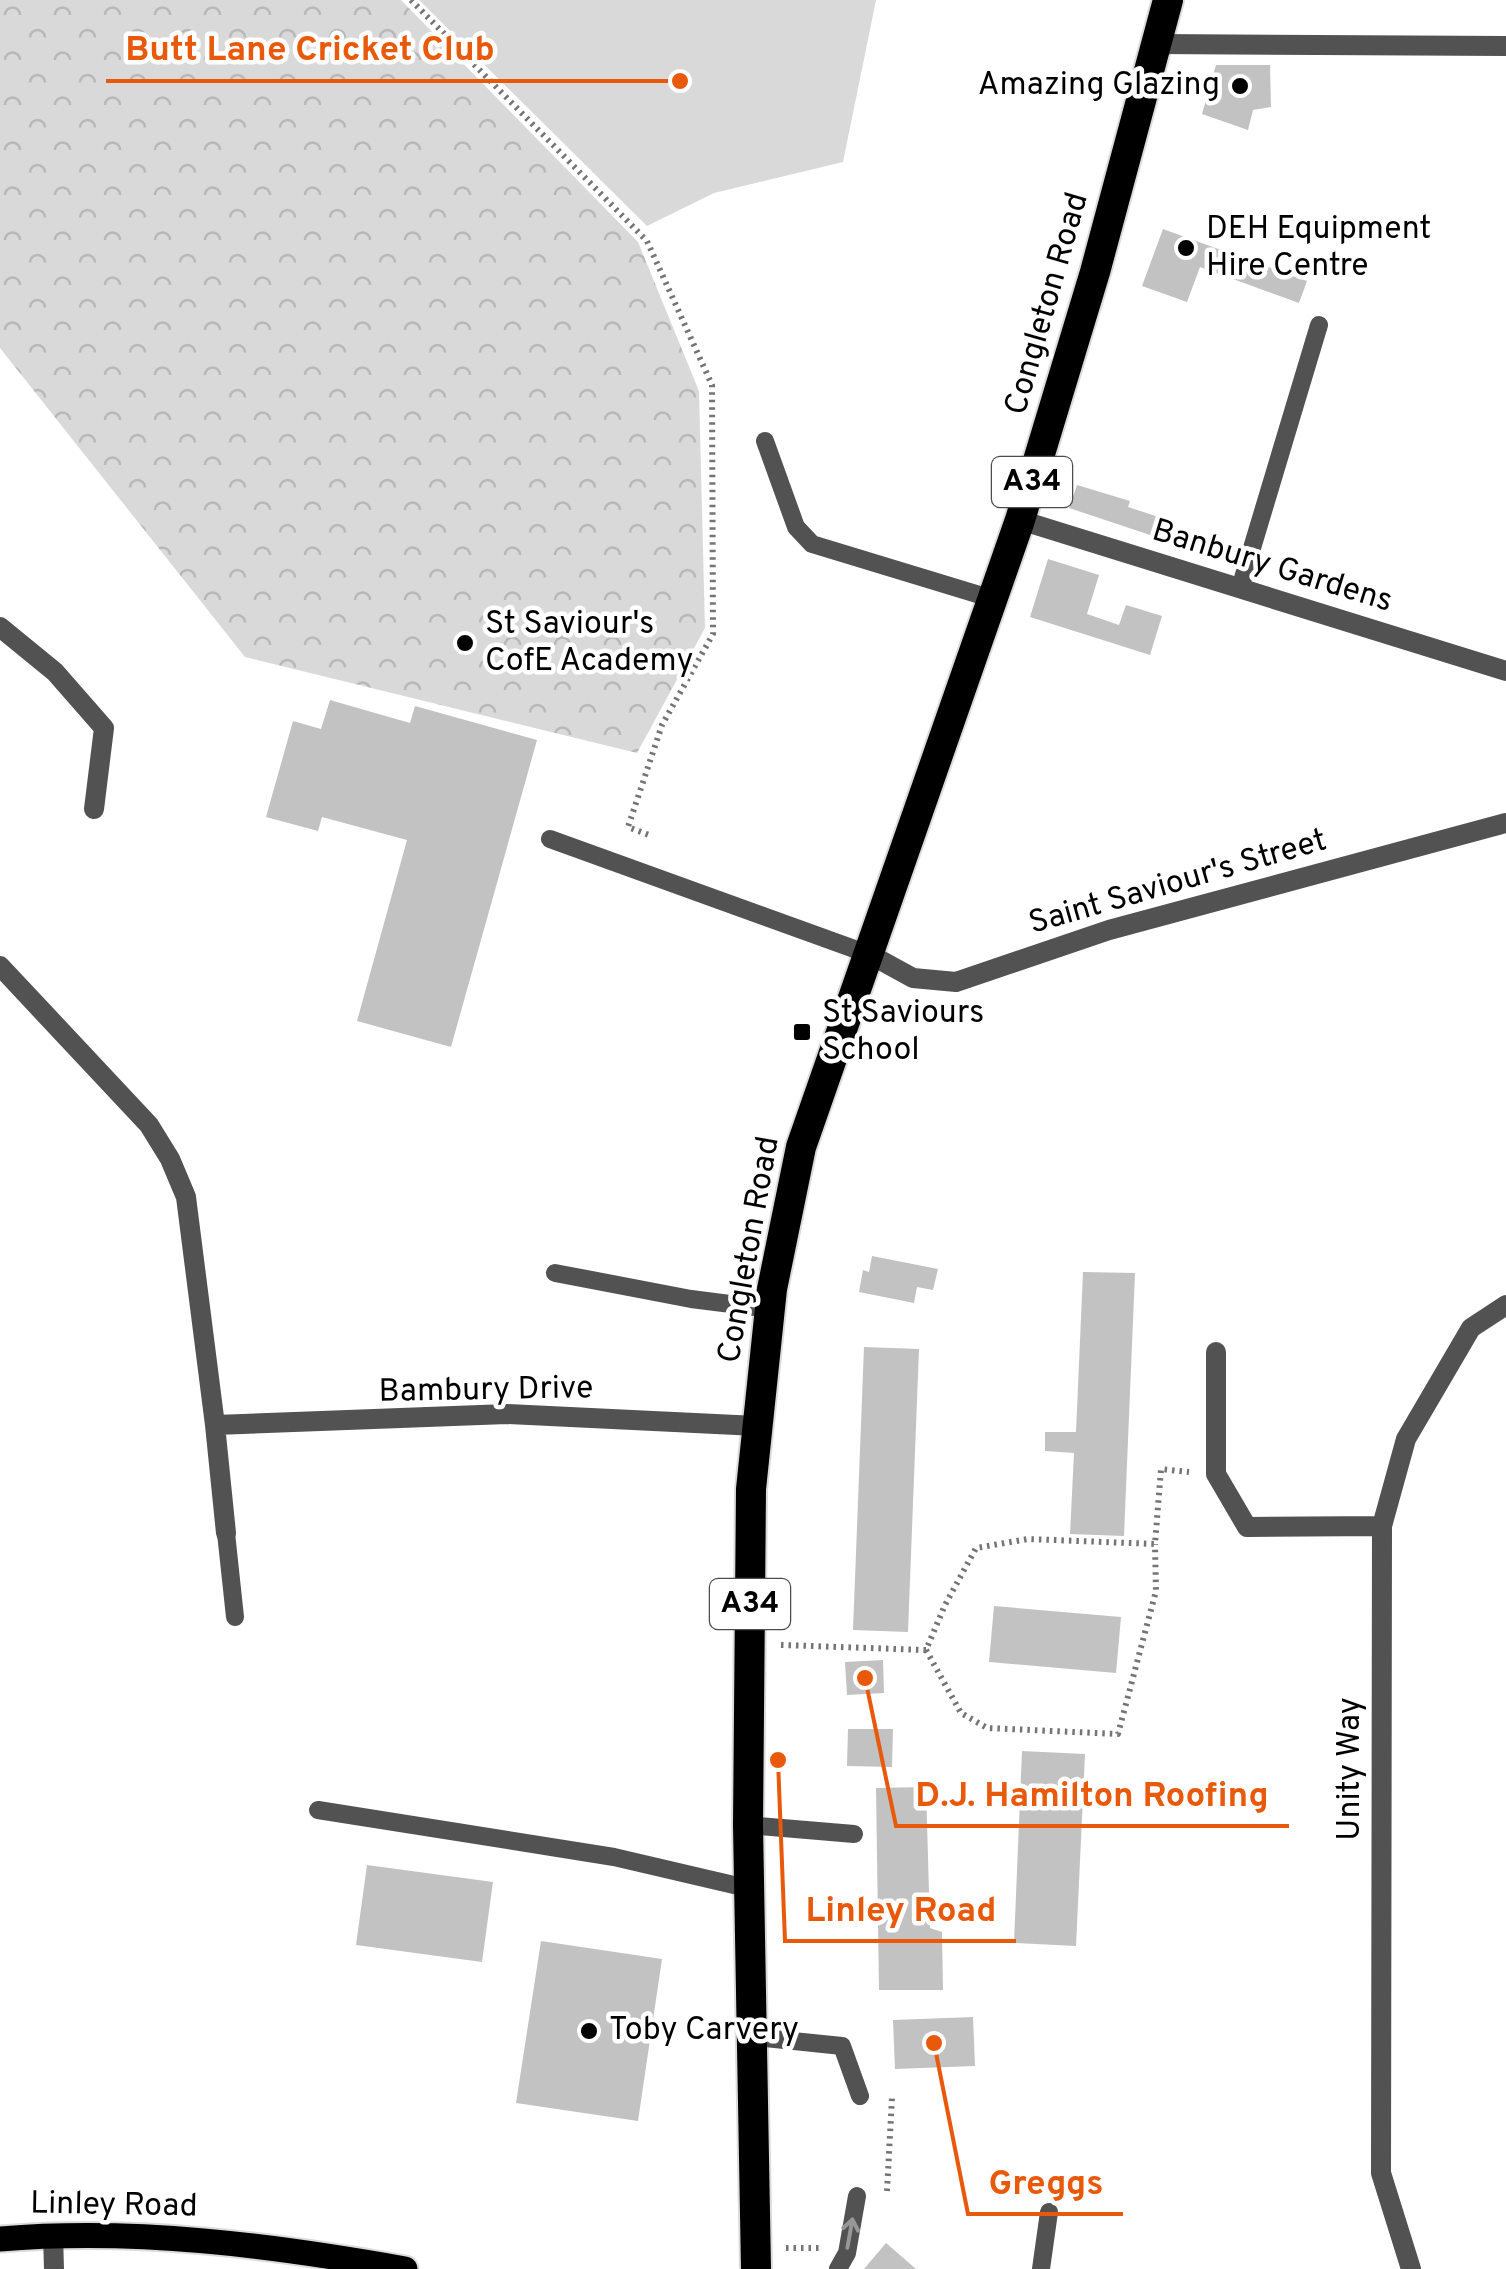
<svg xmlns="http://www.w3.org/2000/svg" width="1506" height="2269" viewBox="0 0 1506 2269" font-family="Overpass,sans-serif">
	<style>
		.park { fill: url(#park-crowns) }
		.pitch { fill: #d9d9d9 }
		.building { fill: #c2c2c2 }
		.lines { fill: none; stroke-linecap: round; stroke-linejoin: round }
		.primary-casing { stroke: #dbdbdb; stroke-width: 29 }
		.highway-casing { stroke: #dbdbdb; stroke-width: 34 }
		.path { stroke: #747474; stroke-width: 6; stroke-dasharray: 2.5 5; stroke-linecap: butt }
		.lane { stroke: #525252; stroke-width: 18 }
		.street { stroke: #525252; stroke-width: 20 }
		.primary { stroke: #000; stroke-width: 25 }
		.highway { stroke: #000; stroke-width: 30 }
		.oneway { stroke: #979797 }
		.poi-dot { fill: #000; stroke: #fff; stroke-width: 4 }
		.labels { text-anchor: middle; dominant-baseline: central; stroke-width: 9; stroke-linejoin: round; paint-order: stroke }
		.shield { fill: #fff; stroke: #4c4c4c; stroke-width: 2.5 }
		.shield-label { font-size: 30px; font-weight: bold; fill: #000 }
		.poi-label { font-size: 32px; fill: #000; stroke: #fff; text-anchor: start }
		.street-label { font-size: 32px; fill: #000; stroke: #fff }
		.leader { fill: none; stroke: #e8590c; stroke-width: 4 }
		.callout-dot { fill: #e8590c; stroke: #fff; stroke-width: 4 }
		.callout-label { font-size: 35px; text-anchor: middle; font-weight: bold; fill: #e8590c; stroke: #fff; stroke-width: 9; stroke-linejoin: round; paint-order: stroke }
	</style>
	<defs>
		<pattern id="park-crowns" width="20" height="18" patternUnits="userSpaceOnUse" patternTransform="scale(2.5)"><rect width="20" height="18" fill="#d9d9d9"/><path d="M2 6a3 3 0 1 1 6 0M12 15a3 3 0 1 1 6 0" fill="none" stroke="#b8b8b8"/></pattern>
	</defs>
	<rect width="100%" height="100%" fill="#fff"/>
	<!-- park -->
	<path class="park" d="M 0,0 L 401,0 L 638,242 L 699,391 L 705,628 L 637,753 L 245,657 L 0,348 Z"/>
	<!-- pitch -->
	<path class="pitch" d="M 419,0 L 876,0 L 843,162 L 714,193 L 647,226 Z"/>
	<!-- building -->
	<path class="building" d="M 1216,65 L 1270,65 L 1271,107 L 1253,110 L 1248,130 L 1202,114 Z
		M 1163,229 L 1307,281 L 1299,303 L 1200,267 L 1187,302 L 1142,286 Z
		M 1077,485 L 1130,501 L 1128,507 L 1177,523 L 1171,542 L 1069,508 Z
		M 1048,559 L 1099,575 L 1087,614 L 1119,625 L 1126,605 L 1162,616 L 1150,655 L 1030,617 Z
		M 330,700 L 410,723 L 415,706 L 537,740 L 451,1047 L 357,1021 L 407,840 L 322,817 L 318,831 L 266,817 L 293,721 L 321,729 Z
		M 872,1256 L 938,1269 L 933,1290 L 917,1287 L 914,1303 L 859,1292 L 863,1270 L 869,1272 Z
		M 1083,1272 L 1135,1273 L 1124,1536 L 1070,1534 L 1074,1453 L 1045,1451 L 1045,1432 L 1076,1432 Z
		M 864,1347 L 919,1349 L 908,1632 L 853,1630 Z
		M 994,1606 L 1121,1617 L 1116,1673 L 989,1662 Z
		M 883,1660 L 884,1693 L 847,1695 L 845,1662 Z
		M 848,1729 L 893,1729 L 892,1767 L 847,1766 Z
		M 1022,1751 L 1085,1754 L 1076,1946 L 1014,1943 Z
		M 926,1787 L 930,1928 L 942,1932 L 943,1990 L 879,1990 L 876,1788 Z
		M 367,1865 L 493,1882 L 482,1962 L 356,1945 Z
		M 541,1941 L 662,1959 L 638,2121 L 516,2103 Z
		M 973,2017 L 975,2066 L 895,2069 L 893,2020 Z
		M 886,2243 L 916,2269 L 864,2269 Z"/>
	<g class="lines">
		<!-- primary casing -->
		<g class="primary-casing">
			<path id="primary" d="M 0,2239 C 137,2228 270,2245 405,2269"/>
		</g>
		<!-- highway casing -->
		<g class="highway-casing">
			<path id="highway" d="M 756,2269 L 748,1825 L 751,1489 L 772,1289 L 801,1147 L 1020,520 L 1095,272 L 1168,0"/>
		</g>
		<!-- path -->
		<path class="path" d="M 411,0 L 647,241 L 712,385 L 713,634 L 662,725 L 628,827 L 649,835
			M 781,1645 L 926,1650 L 945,1605 L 976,1548 L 1028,1539 L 1155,1544 L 1161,1469 L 1189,1472
			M 926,1650 L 961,1713 L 987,1728 L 1118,1734 L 1156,1591 L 1155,1544
			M 887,2191 L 892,2098
			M 786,2248 L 819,2248"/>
		<!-- lane -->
		<path class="lane" d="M 765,441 L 796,527 L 812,544 L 993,599
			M 1240,588 L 1319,325
			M 550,839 L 871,955
			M 555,1273 L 691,1299 L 770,1309
			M 226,1533 L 235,1617
			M 318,1810 L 614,1857 L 751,1889
			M 748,1825 L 854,1834
			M 754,2037 L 842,2046 L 860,2096
			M 838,2269 L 847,2253 L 857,2196
			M 1041,2269 L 1049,2212"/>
		<!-- street -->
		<path class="street" d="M 1156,44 L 1506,46
			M 1020,520 L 1506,671
			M 0,627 L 55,672 L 104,728 L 94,809
			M 871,955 L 913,978 L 956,982 L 1109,930 L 1506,823
			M 0,966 L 149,1125 L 170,1159 L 186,1197 L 215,1425 L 507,1414 L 757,1426
			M 1216,1352 L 1216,1474 L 1247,1527 L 1382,1526
			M 215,1425 L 226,1533
			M 53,2235 L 54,2269
			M 1411,2269 L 1381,2173 L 1382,1526 L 1406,1439 L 1471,1328 L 1506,1305"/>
		<!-- primary -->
		<use href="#primary" class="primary"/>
		<!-- highway -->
		<use href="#highway" class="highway"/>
	</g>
	<!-- one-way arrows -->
	<defs><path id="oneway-shaft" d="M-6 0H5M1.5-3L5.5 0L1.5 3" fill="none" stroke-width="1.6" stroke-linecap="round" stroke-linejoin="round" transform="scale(2.5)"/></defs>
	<use class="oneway" href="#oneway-shaft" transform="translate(850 2233) rotate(-80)"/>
	<!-- markers -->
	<g class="poi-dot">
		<circle cx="1240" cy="86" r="10"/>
		<circle cx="1186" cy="248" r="10"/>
		<circle cx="465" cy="643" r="10"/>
		<rect x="792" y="1022" width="20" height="20" rx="5"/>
		<circle cx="589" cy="2031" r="10"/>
	</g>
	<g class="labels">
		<!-- shield labels -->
		<g class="shield">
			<rect x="992" y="457" width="80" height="50" rx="8"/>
			<rect x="710" y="1579" width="80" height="50" rx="8"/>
		</g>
		<g class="shield-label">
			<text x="1032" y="482">A34</text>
			<text x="750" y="1604">A34</text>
		</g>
		<!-- poi labels -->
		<g class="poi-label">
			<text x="1220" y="86" text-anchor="end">Amazing Glazing</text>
			<text x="1206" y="230">DEH Equipment<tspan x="1206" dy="37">Hire Centre</tspan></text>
			<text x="485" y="625">St Saviour's<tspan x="485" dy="37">CofE Academy</tspan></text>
			<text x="822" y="1014">St Saviours<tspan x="822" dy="37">School</tspan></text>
			<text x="609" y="2031">Toby Carvery</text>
		</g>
		<!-- street labels -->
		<g class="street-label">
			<text transform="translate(1048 304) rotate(-74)">Congleton Road</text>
			<text transform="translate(1272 567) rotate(17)">Banbury Gardens</text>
			<text transform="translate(1178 883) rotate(-16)">Saint Saviour's Street</text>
			<text transform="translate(750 1250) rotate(-80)">Congleton Road</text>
			<text transform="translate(486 1391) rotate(-1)">Bambury Drive</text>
			<text transform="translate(1351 1769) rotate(-90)">Unity Way</text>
			<text transform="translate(114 2206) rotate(1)">Linley Road</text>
		</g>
	</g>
	<!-- callouts -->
	<path class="leader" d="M680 81L515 81H106M865 1678L896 1826H1289M778 1760L785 1941H1016M934 2043L968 2214H1123"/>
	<g class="callout-dot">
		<circle cx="680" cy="81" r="10"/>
		<circle cx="865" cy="1678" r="10"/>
		<circle cx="778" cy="1760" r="10"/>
		<circle cx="934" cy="2043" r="10"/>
	</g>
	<g class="callout-label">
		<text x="310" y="60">Butt Lane Cricket Club</text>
		<text x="1092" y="1806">D.J. Hamilton Roofing</text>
		<text x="901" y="1921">Linley Road</text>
		<text x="1046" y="2194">Greggs</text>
	</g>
</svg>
